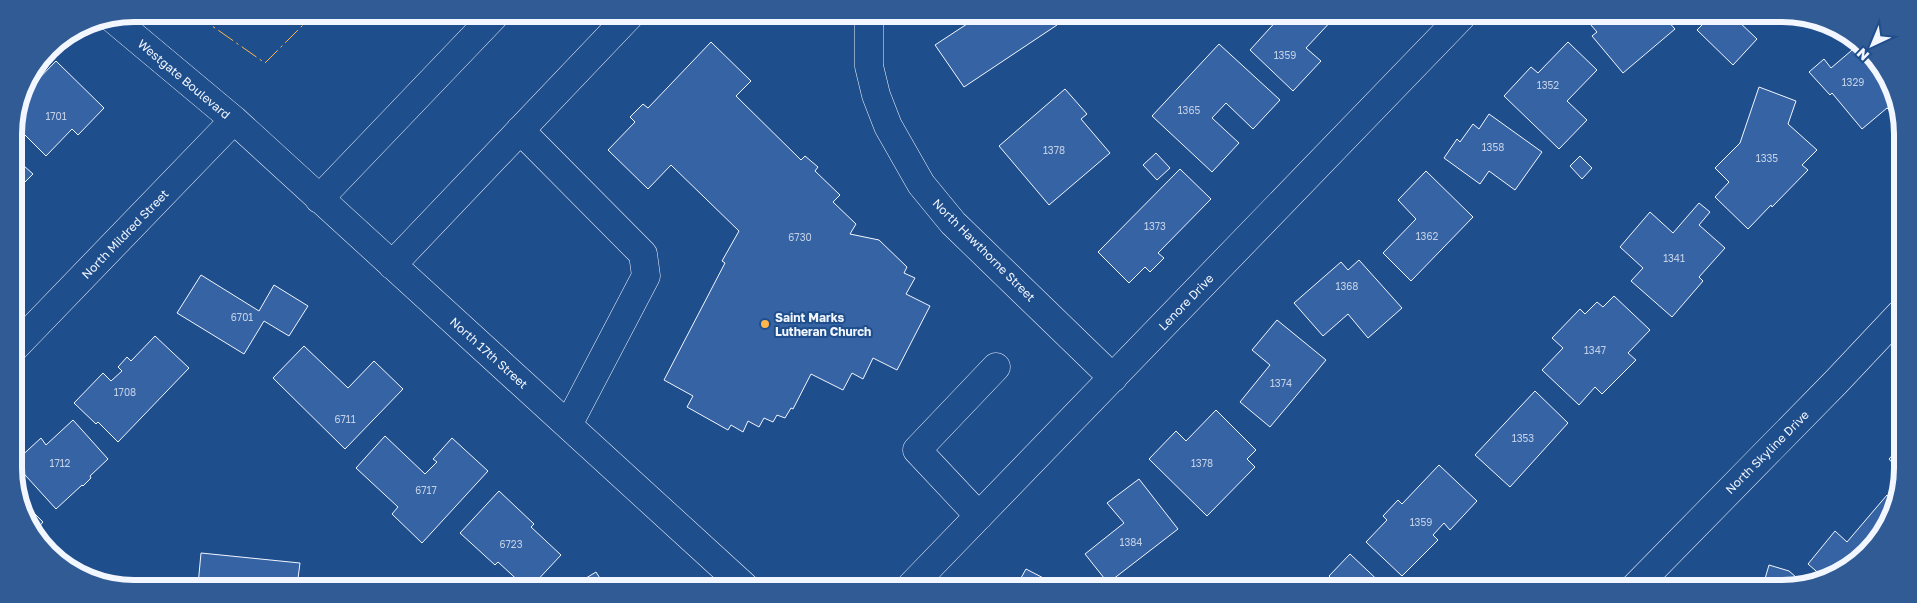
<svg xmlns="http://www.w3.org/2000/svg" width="1917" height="603" viewBox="0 0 1917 603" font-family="'Golos Text',sans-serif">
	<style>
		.building { fill: #3563a3; stroke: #f2f6ff }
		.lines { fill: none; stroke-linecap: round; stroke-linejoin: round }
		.minor-casing { stroke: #f2f6ff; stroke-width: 29 }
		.minor { stroke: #1f4e8c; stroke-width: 28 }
		.power { stroke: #ffb74d; stroke-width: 1; stroke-dasharray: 18 4 2.5 4; stroke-linecap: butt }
		.poi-dot { fill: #ffb74d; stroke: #1f4e8c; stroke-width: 2 }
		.labels { text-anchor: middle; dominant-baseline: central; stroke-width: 4; stroke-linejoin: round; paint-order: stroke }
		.number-label { font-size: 10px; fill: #c3d1e8 }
		.street-label { font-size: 12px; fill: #f2f6ff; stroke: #1f4e8c }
		.poi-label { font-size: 12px; font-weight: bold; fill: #f2f6ff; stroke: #1f4e8c; text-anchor: start }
		.rim { fill: none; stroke: #f2f6ff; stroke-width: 6 }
	</style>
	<rect width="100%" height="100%" fill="#1f4e8c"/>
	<!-- building -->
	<path class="building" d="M 966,16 L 1051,16 L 1057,25 L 964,87 L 935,45 L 970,22 Z
		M 1280,17 L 1335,17 L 1306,48 L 1321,61 L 1293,91 L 1250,50 Z
		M 1584,17 L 1665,18 L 1675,29 L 1623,73 L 1592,36 L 1597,32 Z
		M 1709,18 L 1735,18 L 1757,39 L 1733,65 L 1697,30 Z
		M 711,42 L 751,81 L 736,96 L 801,160 L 805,156 L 818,167 L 815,171 L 840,195 L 833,202 L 856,224 L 850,234 L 879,240 L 907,267 L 904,273 L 915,278 L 906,294 L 930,306 L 897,370 L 873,358 L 863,379 L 852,373 L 843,390 L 811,374 L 793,409 L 791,408 L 785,418 L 777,415 L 773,422 L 764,418 L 759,427 L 748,421 L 743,432 L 731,425 L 728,430 L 687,407 L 693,396 L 664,380 L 725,263 L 722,261 L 739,231 L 671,165 L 648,189 L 608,150 L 635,122 L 630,117 L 643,104 L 648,108 Z
		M 1568,42 L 1597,70 L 1567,101 L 1587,120 L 1559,149 L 1504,96 L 1531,67 L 1538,73 Z
		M 1219,44 L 1280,100 L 1253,129 L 1226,103 L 1212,118 L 1239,143 L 1212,172 L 1152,116 Z
		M 1858,45 L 1872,58 L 1874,56 L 1899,106 L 1891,112 L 1887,108 L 1862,129 L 1832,93 L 1830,95 L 1809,72 L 1824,59 L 1831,68 Z
		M 56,61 L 104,108 L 78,135 L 72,129 L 46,156 L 14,124 L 21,97 Z
		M 1759,87 L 1796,101 L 1788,124 L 1817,150 L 1802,165 L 1808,170 L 1772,207 L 1771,205 L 1748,229 L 1715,197 L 1729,182 L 1715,168 L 1740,143 Z
		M 1065,89 L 1087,114 L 1081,119 L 1110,153 L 1049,205 L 999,146 Z
		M 1489,114 L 1542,152 L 1515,190 L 1489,171 L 1480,184 L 1444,158 L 1457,139 L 1460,142 L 1473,124 L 1479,129 Z
		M 1156,153 L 1170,168 L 1157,180 L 1143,165 Z
		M 1580,156 L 1592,168 L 1582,179 L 1570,166 Z
		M 14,157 L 33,174 L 14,193 Z
		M 1180,169 L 1211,199 L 1158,253 L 1164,258 L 1150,272 L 1145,267 L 1129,283 L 1098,252 Z
		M 1426,171 L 1473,217 L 1411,281 L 1383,253 L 1416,219 L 1398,200 Z
		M 1699,203 L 1710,212 L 1699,225 L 1725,248 L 1699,277 L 1703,281 L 1672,317 L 1631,281 L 1643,268 L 1620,247 L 1650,212 L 1673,233 Z
		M 1359,260 L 1402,308 L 1368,338 L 1348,314 L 1323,336 L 1294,303 L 1341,262 L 1348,270 Z
		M 201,275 L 259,311 L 274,285 L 308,306 L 289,336 L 264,321 L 244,354 L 177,313 Z
		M 1614,296 L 1650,330 L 1628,353 L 1636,360 L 1602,394 L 1595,387 L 1579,405 L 1542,370 L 1563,348 L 1552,338 L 1580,309 L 1585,314 L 1597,302 L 1603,307 Z
		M 1277,320 L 1326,360 L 1270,427 L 1240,402 L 1270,365 L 1252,350 Z
		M 155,336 L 189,368 L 118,442 L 98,422 L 96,424 L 74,403 L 103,373 L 111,381 L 122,371 L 118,367 L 127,357 L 131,361 Z
		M 304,346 L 348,388 L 374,361 L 403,389 L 345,449 L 273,378 Z
		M 1535,391 L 1568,423 L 1510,487 L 1475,455 Z
		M 1216,410 L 1256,450 L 1247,459 L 1255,467 L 1207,516 L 1149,459 L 1176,431 L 1186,441 Z
		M 73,420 L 108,459 L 90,476 L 91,478 L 83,486 L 82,485 L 56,509 L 16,465 L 16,461 L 41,438 L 46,445 Z
		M 385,436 L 425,474 L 437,462 L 433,459 L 452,438 L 488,471 L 422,543 L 392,514 L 398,507 L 356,468 Z
		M 1899,448 L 1899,470 L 1889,459 Z
		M 1439,465 L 1477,501 L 1450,530 L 1444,523 L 1433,535 L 1438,540 L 1402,576 L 1366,542 L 1387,520 L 1383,516 L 1398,500 L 1402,504 Z
		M 1139,479 L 1178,529 L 1108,583 L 1085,554 L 1124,523 L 1107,503 Z
		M 499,491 L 534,524 L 531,527 L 561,555 L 532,586 L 524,586 L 498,562 L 495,565 L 460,533 Z
		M 1887,495 L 1897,504 L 1883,536 L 1856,564 L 1823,577 L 1808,564 L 1835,531 L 1847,542 Z
		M 20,499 L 43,522 L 35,531 Z
		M 201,553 L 300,563 L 297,586 L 198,585 Z
		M 1350,554 L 1386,588 L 1341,588 L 1329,576 Z
		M 1769,565 L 1789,571 L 1804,584 L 1790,589 L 1762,589 Z
		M 1026,569 L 1057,585 L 1056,587 L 1016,587 Z
		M 596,572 L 605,586 L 573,586 Z"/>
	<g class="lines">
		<!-- minor casing -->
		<g class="minor-casing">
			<path id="minor" d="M 871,16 L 869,26 L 869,66 L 876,95 L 888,126 L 921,184 L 953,223 L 1113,378
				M 112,18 L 234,120 L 745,587
				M 520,130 L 643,254 L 646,276 L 568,425
				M 319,199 L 495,15
				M 392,265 L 630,15
				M 15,347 L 234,120
				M 979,516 L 917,450 L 996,367
				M 910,587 L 1461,17
				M 1633,589 L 1837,381 L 1900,314"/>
		</g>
		<!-- minor -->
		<use href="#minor" class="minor"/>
		<!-- power -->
		<path class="power" d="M 195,14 L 265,63 L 314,14"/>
	</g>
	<!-- markers -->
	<circle class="poi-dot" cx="765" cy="324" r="5"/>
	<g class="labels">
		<!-- number labels -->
		<g class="number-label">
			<text x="1285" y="55">1359</text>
			<text x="1853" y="82">1329</text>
			<text x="1548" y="85">1352</text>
			<text x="1189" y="110">1365</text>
			<text x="56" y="116">1701</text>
			<text x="1493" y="147">1358</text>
			<text x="1054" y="150">1378</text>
			<text x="1767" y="158">1335</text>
			<text x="1155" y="226">1373</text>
			<text x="1427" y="236">1362</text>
			<text x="800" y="237">6730</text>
			<text x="1674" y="258">1341</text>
			<text x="1347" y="286">1368</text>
			<text x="242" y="317">6701</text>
			<text x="1595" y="350">1347</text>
			<text x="1281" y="383">1374</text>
			<text x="125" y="392">1708</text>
			<text x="345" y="419">6711</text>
			<text x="1523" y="438">1353</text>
			<text x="60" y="463">1712</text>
			<text x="1202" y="463">1378</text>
			<text x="426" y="490">6717</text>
			<text x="1421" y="522">1359</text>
			<text x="1131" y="542">1384</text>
			<text x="511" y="544">6723</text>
		</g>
		<!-- street labels -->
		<g class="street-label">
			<text transform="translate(184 79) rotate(40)">Westgate Boulevard</text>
			<text transform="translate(125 234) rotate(-46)">North Mildred Street</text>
			<text transform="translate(984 250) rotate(45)">North Hawthorne Street</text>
			<text transform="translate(1186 302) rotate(-46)">Lenore Drive</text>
			<text transform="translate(489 353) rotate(42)">North 17th Street</text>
			<text transform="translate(1767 452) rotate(-45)">North Skyline Drive</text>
		</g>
		<!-- poi labels -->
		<g class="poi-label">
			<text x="775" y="317">Saint Marks<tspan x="775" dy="14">Lutheran Church</tspan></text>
		</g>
	</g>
	<!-- crop -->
	<path d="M0 0H1917V603H0ZM134 22H1782A112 112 0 0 1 1894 134V468A112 112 0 0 1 1782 580H134A112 112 0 0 1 22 468V134A112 112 0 0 1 134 22Z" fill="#305b95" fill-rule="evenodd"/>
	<path class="rim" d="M134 22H1782A112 112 0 0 1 1894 134V468A112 112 0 0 1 1782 580H134A112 112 0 0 1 22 468V134A112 112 0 0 1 134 22Z"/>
	<!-- north arrow -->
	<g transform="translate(1872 45) rotate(224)" stroke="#1f4e8c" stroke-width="4" paint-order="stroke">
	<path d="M0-4L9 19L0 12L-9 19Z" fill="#f2f6ff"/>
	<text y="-8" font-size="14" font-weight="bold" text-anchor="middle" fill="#f2f6ff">N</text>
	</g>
</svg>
